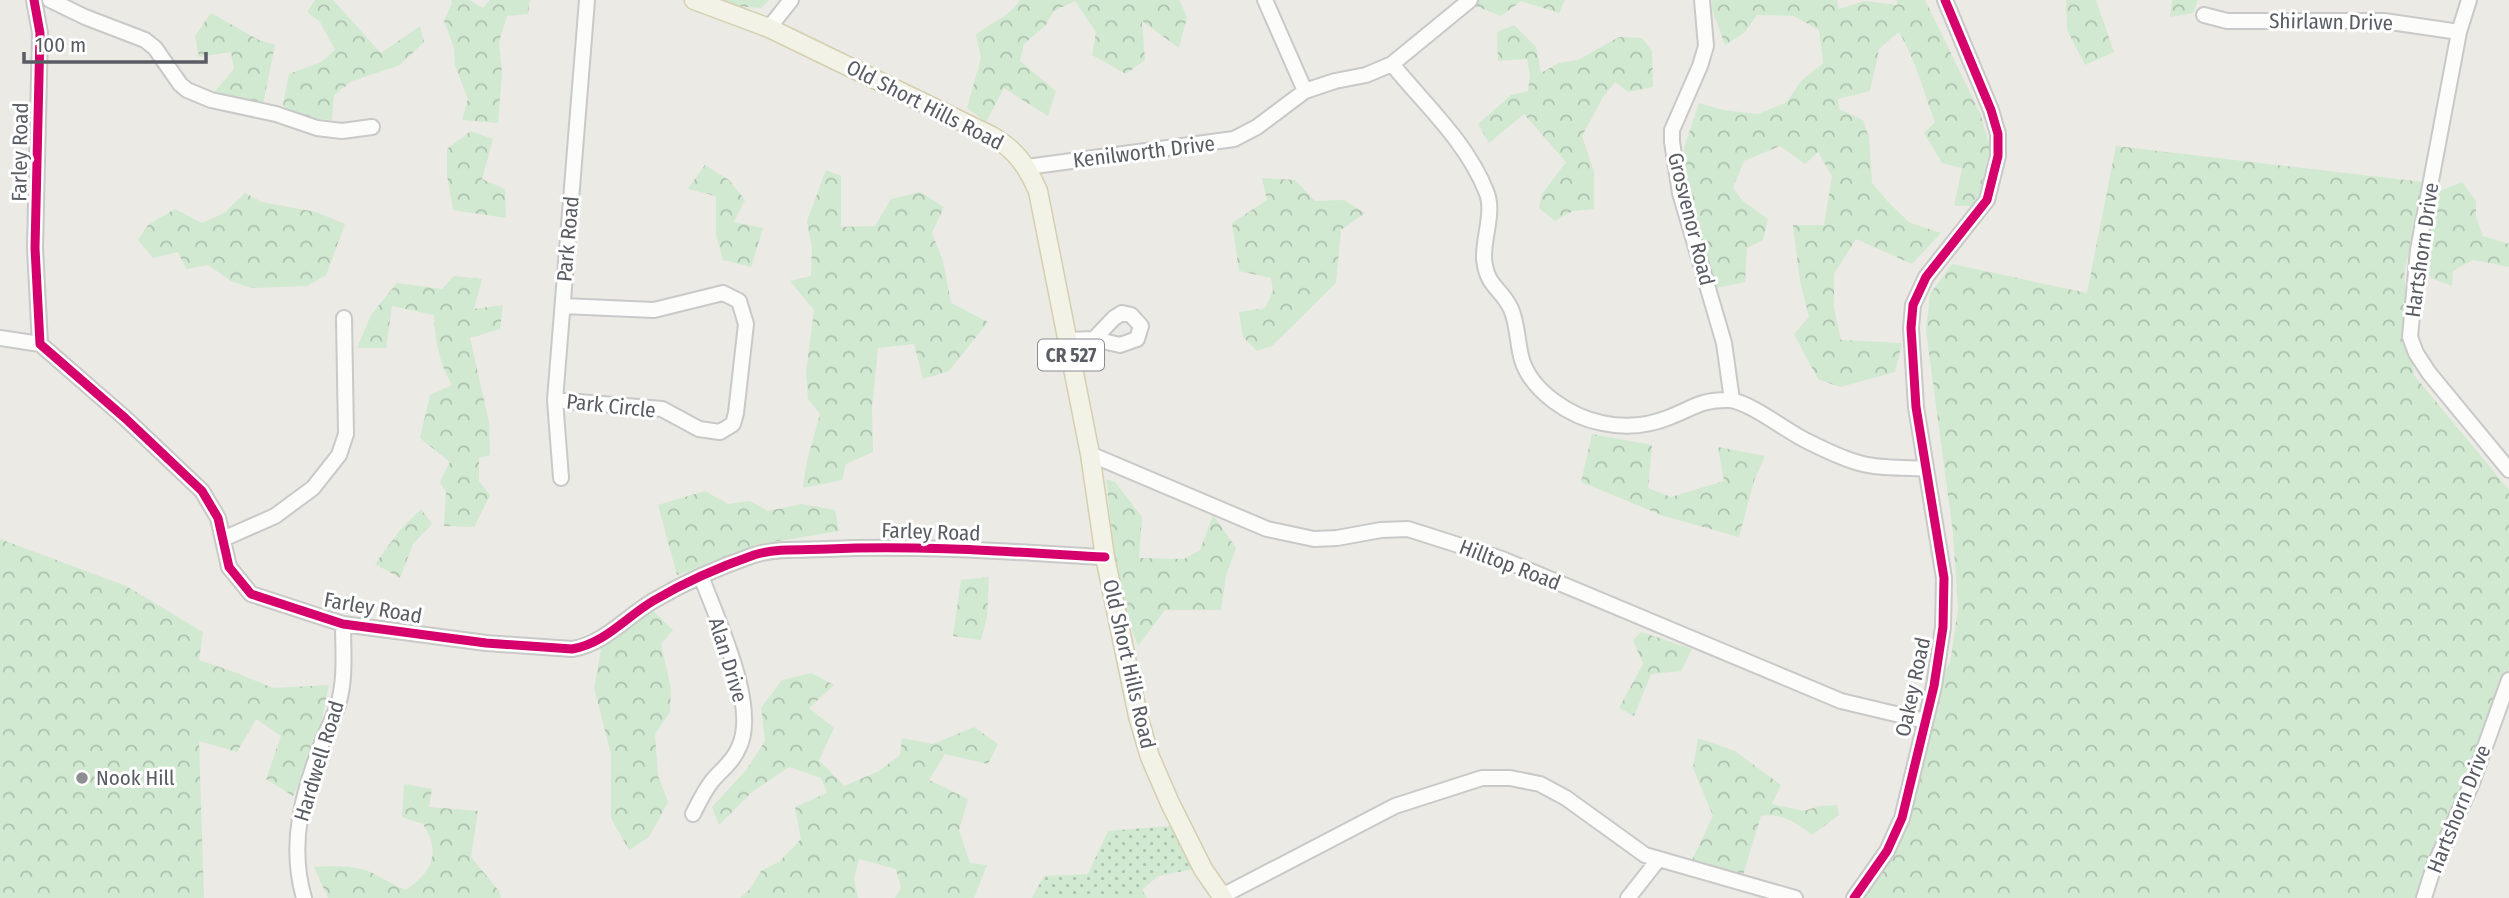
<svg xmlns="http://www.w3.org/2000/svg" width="2509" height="898" viewBox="0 0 2509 898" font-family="'Fira Sans Condensed',sans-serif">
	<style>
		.grass { fill: url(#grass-dots) }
		.forest { fill: url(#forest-crowns) }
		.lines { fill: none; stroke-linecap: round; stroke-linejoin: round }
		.minor-casing { stroke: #c8c9c8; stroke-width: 18 }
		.major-casing { stroke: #d5cfb0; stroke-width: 21 }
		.minor { stroke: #fcfcfb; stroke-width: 14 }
		.major { stroke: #f2f2e7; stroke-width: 18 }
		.cycleway-casing { stroke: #fff; stroke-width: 13 }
		.cycleway { stroke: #d6006c; stroke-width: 9 }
		.poi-dot { fill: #8c8e90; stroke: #fff; stroke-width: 2.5 }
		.labels { text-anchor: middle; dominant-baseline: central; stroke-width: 6; stroke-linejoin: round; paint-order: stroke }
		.shield { fill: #fff; stroke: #8b8d92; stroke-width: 2 }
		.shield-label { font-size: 19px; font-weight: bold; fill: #595c63 }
		.street-label { font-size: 21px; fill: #595c63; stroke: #fff }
		.poi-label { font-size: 21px; fill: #595c63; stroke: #fff; text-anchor: start }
	</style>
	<defs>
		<pattern id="grass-dots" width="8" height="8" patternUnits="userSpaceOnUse" patternTransform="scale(1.75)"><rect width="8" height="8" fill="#d1e9d1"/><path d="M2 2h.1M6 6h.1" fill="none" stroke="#adc0ad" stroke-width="1.8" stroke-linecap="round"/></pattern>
		<pattern id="forest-crowns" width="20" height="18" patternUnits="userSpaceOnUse" patternTransform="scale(1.75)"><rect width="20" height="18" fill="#d1e9d1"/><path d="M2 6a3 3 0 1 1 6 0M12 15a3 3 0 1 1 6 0" fill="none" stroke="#adc0ad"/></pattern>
	</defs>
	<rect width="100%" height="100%" fill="#ebeae4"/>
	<!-- grass -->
	<path class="grass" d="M 1170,826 L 1194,869 L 1158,876 L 1142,890 L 1147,898 L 1032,898 L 1044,876 L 1088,874 L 1108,831 Z"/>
	<!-- forest -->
	<path class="forest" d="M 315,0 L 333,0 L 381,53 L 420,26 L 424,42 L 400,65 L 352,81 L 334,95 L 332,120 L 296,116 L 283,105 L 289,74 L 321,62 L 335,50 L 320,22 L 307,12 Z
		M 451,0 L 469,0 L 483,8 L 490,0 L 530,0 L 528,14 L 507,16 L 499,42 L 502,73 L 498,123 L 462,120 L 468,99 L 455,65 L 454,48 L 444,21 L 452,3 Z
		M 717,0 L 769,0 L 761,8 L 735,6 Z
		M 1020,0 L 1179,0 L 1187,17 L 1179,48 L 1142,21 L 1145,60 L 1126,74 L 1092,55 L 1096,32 L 1075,1 L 1054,11 L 1045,26 L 1024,44 L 1020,61 L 1056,91 L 1048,116 L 1004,88 L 986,122 L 967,108 L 981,58 L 976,35 C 990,22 1011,16 1020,0 Z
		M 1480,0 L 1565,0 L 1559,13 L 1521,1 L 1501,16 L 1473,5 Z
		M 1712,0 L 1837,0 L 1839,9 L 1865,1 L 1897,5 L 1897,0 L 1925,0 L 1980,113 L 1990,147 L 1977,206 L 1954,206 L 1962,168 L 1942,163 L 1924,133 L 1935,122 C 1923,91 1916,60 1899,32 L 1879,49 L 1870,91 L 1838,99 L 1839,109 L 1863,120 L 1869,138 L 1872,183 L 1890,204 L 1910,223 L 1941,233 L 1912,264 L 1856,239 L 1834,274 L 1834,308 L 1841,340 L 1902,343 L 1895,372 L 1840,387 L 1818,379 L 1794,334 L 1809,317 L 1800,281 L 1793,225 L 1824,225 L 1832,176 L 1818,152 L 1805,164 L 1780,146 L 1744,161 L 1733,188 L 1743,201 L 1768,219 L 1763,240 L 1747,248 L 1745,282 L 1716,288 L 1688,194 L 1684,148 L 1699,103 L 1723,110 L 1758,114 L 1787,102 L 1801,81 L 1823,63 L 1819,30 L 1794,16 L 1757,15 L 1744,33 L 1725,45 L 1712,9 Z
		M 2066,0 L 2096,0 L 2114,52 L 2085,65 L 2067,30 Z
		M 2172,0 L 2198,0 L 2193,13 L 2170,17 Z
		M 211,13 L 259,40 L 275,45 L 263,104 L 214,92 L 234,69 L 231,52 L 199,57 L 195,36 Z
		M 1514,25 L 1536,47 L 1541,73 L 1559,63 L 1578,60 L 1619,37 L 1642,38 L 1652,51 L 1653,87 L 1628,92 L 1615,82 L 1603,97 L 1582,136 L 1594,172 L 1594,209 L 1573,211 L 1555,221 L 1539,208 L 1542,194 L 1566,162 L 1524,114 L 1489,143 L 1478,124 L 1511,95 L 1528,91 L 1530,75 L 1527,59 L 1498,61 L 1497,32 Z
		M 471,131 L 493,139 L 482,179 L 505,189 L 506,218 L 453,210 L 447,175 L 447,149 Z
		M 2116,146 L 2423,182 L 2404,275 L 2414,375 L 2509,490 L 2509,668 L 2430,898 L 1847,898 L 1891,831 L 1934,686 L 1950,663 L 1958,609 L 1953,533 L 1926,330 L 1930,294 L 1952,264 L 2087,293 Z
		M 705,165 L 729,180 L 745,200 L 734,222 L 763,228 L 751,267 L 723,260 L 716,235 L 716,196 L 688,189 Z
		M 826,170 L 841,176 L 841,227 L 875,226 L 891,199 L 920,192 L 944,207 L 932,233 L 943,261 L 951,303 L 988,322 L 949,371 L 923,379 L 914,344 L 878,348 L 872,408 L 873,452 L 846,464 L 842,480 L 803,488 L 806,465 L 820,414 L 808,399 L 806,372 L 814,310 L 790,281 L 811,276 L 812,248 L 807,221 Z
		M 1262,178 L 1295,180 L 1315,201 L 1344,200 L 1365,213 L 1341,230 L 1336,283 L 1272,346 L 1257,351 L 1243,337 L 1239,312 L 1265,308 L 1273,291 L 1271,278 L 1239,271 L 1232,223 L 1267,200 Z
		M 2462,182 L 2476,201 L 2476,217 L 2483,236 L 2509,244 L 2509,267 L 2473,260 L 2453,271 L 2452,286 L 2431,278 L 2421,256 L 2437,192 Z
		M 245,193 L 262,202 L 316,212 L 345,224 L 326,275 L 307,286 L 251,288 L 231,281 L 208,265 L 186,269 L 178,252 L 153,258 L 138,240 L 148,225 L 175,209 L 202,223 L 224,213 Z
		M 454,276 L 482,279 L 474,309 L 503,305 L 500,329 L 470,338 L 489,422 L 490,455 L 479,458 L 479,481 L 490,495 L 474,527 L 444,526 L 446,492 L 440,482 L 450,462 L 420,438 L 430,395 L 452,385 C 439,362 435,341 434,315 L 392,306 L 386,348 L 357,348 L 371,315 L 397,283 L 442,289 Z
		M 1592,434 L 1652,445 L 1648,488 L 1671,497 L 1724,481 L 1718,447 L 1765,456 L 1754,481 L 1739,537 L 1664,516 L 1581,482 Z
		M 1106,479 L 1115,482 L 1142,517 L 1139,558 L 1184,559 L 1200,550 L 1213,515 L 1236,548 L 1226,576 L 1221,610 L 1165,610 L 1138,646 L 1119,595 Z
		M 705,491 L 728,504 L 750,501 L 768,511 L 802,504 L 835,510 L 839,531 L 755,545 L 712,565 L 677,575 L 658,505 Z
		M 421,509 L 432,524 L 413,544 L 400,578 L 375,564 L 400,530 Z
		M 0,539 L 126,586 L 203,632 L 199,660 L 237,673 L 273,688 L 329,685 L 317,742 L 293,796 L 266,779 L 281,736 L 256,719 L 237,752 L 199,741 L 204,898 L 0,898 Z
		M 989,577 L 987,617 L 981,640 L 953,636 L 961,580 Z
		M 652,610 L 673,630 L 661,644 L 671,688 L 670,712 L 655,734 L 658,776 L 668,802 L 649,837 L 629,850 L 611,818 L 611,754 L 594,688 L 602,644 Z
		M 1641,632 L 1692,649 L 1681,671 L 1651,674 L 1634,716 L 1619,708 L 1643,664 L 1633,640 Z
		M 811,673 L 834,685 L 809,708 L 834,728 L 819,760 L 844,786 L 879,771 L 900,755 L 902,738 L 933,744 L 974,727 L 998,744 L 988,764 L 945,754 L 929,780 L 968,799 L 959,830 L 970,863 L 987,865 L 974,898 L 895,898 L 901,888 L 896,869 L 859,859 L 854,878 L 858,898 L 740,898 L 750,889 L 761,871 L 780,861 L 801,839 L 795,807 L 827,793 L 821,778 L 789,767 L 752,792 L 719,825 L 712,807 L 747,769 L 765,741 L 761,708 L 782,680 Z
		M 1698,738 L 1735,751 L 1781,785 L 1772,804 L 1803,811 L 1820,806 L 1837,805 L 1839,815 L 1812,835 C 1797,823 1781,812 1761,816 L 1742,878 L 1691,862 L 1713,816 L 1693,768 Z
		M 404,784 L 432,789 L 429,807 L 478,811 L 471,857 L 499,891 L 501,898 L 328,898 L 314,867 C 330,866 349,865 365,870 C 379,875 392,885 406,890 C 433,871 441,853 423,824 L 402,817 Z"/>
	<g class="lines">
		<!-- minor casing -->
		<g class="minor-casing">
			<path id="minor" d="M 34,0 L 40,33 L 35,248 L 40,344 L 125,418 L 202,491 L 218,518 L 229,567 L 251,594 L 343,624 L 486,643 L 572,649 C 604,644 626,617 653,601 C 685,582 719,567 754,555 C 776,548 805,550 828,549 C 920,545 1013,552 1105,557
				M 50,0 L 85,17 L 145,40 L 155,48 L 180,84 L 187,90 L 211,100 L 276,114 L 317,128 L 342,131 L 372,127
				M 1265,0 L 1305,91
				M 1702,0 L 1706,46 L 1700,66 L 1672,130 L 1672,142 L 1680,193 L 1724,343 L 1732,400
				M 2469,0 L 2459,32 L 2418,250 L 2410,337 L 2416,353 L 2429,373 L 2509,470
				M 2204,15 L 2227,21 L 2384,21 L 2459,32
				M 769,28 L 791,0
				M 1392,64 C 1425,105 1466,141 1486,191 C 1495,211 1483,237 1484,259 C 1487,288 1501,287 1511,309 C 1518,325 1517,343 1522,360 C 1532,392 1571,417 1602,423 C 1625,428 1648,426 1670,417 C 1693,408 1702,399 1730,400 C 1750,402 1789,433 1809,442 C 1825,450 1845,460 1863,464 C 1883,469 1906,467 1926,469
				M 1027,167 L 1234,139 L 1257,127 L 1305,91 L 1335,81 L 1366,75 L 1392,64 L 1470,0
				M 0,338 L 40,344
				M 1068,340 L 1094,339 L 1120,345 L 1137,339 L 1141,326 L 1131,315 L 1122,313 L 1114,318 L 1094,339
				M 555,400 L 662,409 L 699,429 L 720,432 L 733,424 L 736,413 L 746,324 L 739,301 L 723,293 L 654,310 L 563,306
				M 1090,454 L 1267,529 L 1314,539 L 1337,538 L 1381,530 L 1408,529 L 1502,559 L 1841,701 L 1925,721
				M 561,478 L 555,400 L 587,0
				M 223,539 L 275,516 L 313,488 L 339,455 L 346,434 L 344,318
				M 693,814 C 699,802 704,791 712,781 C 722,769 733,762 739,747 C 759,706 716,617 701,576
				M 1222,896 L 1395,806 L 1482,778 L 1510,778 L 1540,784 L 1566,798 L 1645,855 L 1795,898
				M 304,898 C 288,843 303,792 323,740 C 328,728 334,717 338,705 C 346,678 343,651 343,624
				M 1628,898 L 1658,860
				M 1854,898 L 1887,851 L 1902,818 L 1934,686 L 1943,627 L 1944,578 L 1916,407 L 1911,328 L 1913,305 L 1926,277 L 1987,200 L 1998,156 L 1998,134 L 1991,110 L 1945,0
				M 2424,898 L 2434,866 L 2472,783 L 2509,680"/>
		</g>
		<!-- major casing -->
		<g class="major-casing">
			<path id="major" d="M 694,0 L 769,28 L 992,136 C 1016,150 1027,166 1038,191 L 1090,454 L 1105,557 L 1138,716 L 1150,757 L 1170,803 L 1203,869 L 1223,898"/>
		</g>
		<!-- minor -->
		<use href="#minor" class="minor"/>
		<!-- major -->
		<use href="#major" class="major"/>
		<!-- cycleway casing -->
		<g class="cycleway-casing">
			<path id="cycleway" d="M 34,0 L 40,33 L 35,248 L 40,344 L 125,418 L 202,491 L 218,518 L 229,567 L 251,594 L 343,624 L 486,643 L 572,649 C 604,644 626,617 653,601 C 685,582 719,567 754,555 C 776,548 805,550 828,549 C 920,545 1013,552 1105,557
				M 1854,898 L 1887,851 L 1902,818 L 1934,686 L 1943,627 L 1944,578 L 1916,407 L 1911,328 L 1913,305 L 1926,277 L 1987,200 L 1998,156 L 1998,134 L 1991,110 L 1945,0"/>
		</g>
		<!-- cycleway -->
		<use href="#cycleway" class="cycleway"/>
	</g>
	<!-- markers -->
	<circle class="poi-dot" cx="82" cy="778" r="7"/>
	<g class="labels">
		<!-- shield labels -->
		<rect class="shield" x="1038" y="339.5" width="66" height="31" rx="5"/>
		<g class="shield-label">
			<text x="1071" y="355">CR 527</text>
		</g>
		<!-- street labels -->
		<g class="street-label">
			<text transform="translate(2331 22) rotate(1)">Shirlawn Drive</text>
			<text transform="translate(925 105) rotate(27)">Old Short Hills Road</text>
			<text transform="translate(20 152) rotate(-89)">Farley Road</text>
			<text transform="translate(1144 152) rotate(-7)">Kenilworth Drive</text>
			<text transform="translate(1691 219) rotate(76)">Grosvenor Road</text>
			<text transform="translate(568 239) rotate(-85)">Park Road</text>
			<text transform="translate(2422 250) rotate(-82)">Hartshorn Drive</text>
			<text transform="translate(611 406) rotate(6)">Park Circle</text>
			<text transform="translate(931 532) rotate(2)">Farley Road</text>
			<text transform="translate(1510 565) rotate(21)">Hilltop Road</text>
			<text transform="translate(373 608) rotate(10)">Farley Road</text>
			<text transform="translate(728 660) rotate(73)">Alan Drive</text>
			<text transform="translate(1129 664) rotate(77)">Old Short Hills Road</text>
			<text transform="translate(1913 687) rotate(-78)">Oakey Road</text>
			<text transform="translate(319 761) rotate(-73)">Hardwell Road</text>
			<text transform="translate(2459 809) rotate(-68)">Hartshorn Drive</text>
		</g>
		<!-- poi labels -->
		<g class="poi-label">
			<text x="96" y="778">Nook Hill</text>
		</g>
	</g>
	<!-- scale -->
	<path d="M24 52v10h182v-10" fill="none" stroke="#595c63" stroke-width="3.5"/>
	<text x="35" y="52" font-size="21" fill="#595c63" stroke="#ffffff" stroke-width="5" paint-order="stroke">100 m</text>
</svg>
